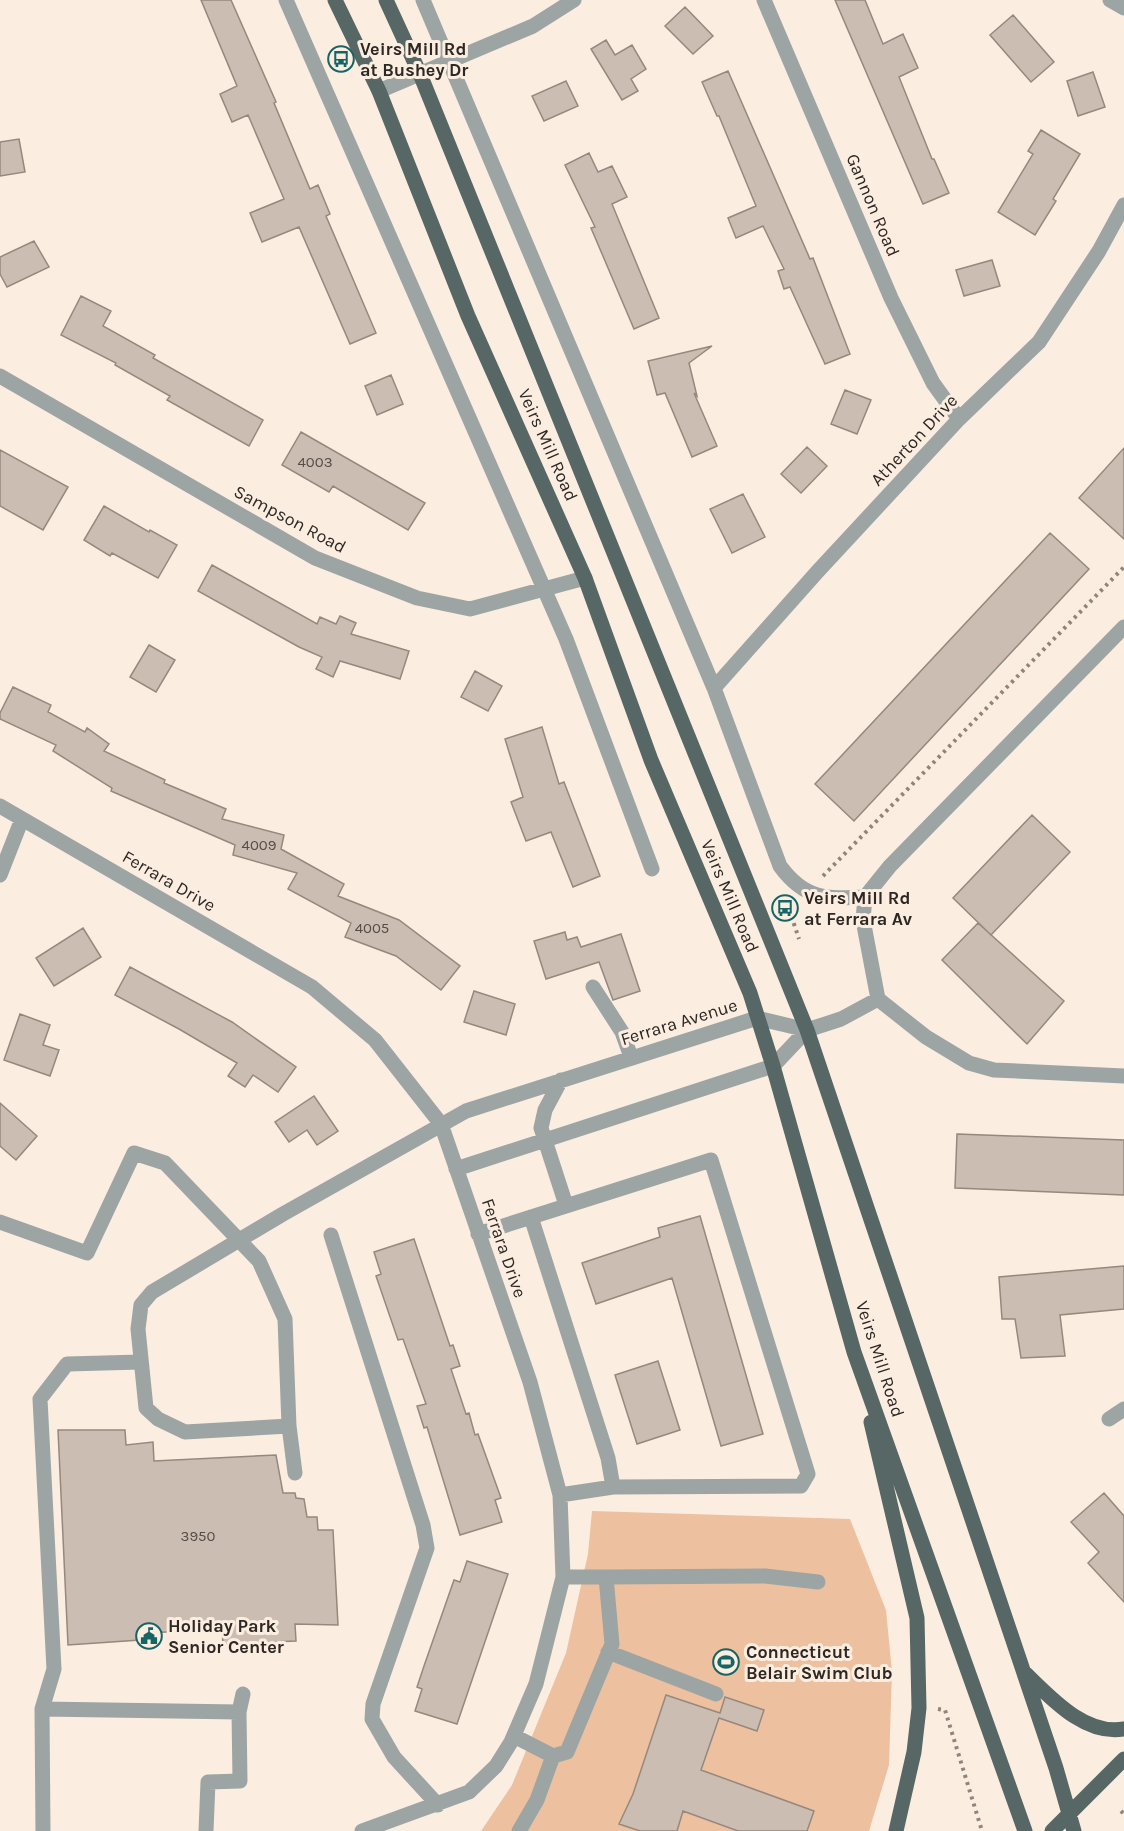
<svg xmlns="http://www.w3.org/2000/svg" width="1124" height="1831" viewBox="0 0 1124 1831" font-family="Karla,sans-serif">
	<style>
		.green { fill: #edc19f }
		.building { fill: #ccbdb2; stroke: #95887d; stroke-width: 1.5 }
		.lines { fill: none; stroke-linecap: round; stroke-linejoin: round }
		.path { stroke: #8f857d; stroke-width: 4; stroke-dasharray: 3 4.5; stroke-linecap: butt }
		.minor { stroke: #9ca5a4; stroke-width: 15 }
		.major { stroke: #576766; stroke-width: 15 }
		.labels { text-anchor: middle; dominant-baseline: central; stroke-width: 6; stroke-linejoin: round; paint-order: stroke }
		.number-label { font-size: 15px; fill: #554d48 }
		.poi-label { font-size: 18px; font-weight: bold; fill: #2d2824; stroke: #fcede1; text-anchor: start }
		.street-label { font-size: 18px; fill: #2d2824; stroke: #fcede1 }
	</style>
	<rect width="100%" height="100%" fill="#fcede1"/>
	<!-- green -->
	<path class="green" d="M 592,1511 L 850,1519 L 886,1610 L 892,1672 L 889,1765 L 869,1831 L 481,1831 L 512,1785 L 566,1653 L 588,1554 Z"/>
	<!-- building -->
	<path class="building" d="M 201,0 L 231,0 L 276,102 L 274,103 L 310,189 L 318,185 L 330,214 L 326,216 L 376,333 L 350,344 L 299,227 L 262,242 L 250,213 L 284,199 L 248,115 L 232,122 L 220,94 L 237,86 Z
		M 835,0 L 865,0 L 883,44 L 903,34 L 918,68 L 899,77 L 932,159 L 934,159 L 949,193 L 923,204 Z
		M 685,7 L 713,36 L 693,54 L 665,26 Z
		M 1013,15 L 1054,62 L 1031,82 L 990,35 Z
		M 606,40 L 615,55 L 632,45 L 646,69 L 631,79 L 638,91 L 622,100 L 591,49 Z
		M 728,71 L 810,259 L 813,258 L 850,354 L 825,364 L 790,287 L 784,289 L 778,271 L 784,269 L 763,226 L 736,238 L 728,218 L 756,206 L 719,116 L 717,116 L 702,82 Z
		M 1093,72 L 1105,107 L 1078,116 L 1067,81 Z
		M 566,81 L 578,106 L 544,121 L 532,96 Z
		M 1041,130 L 1080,154 L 1053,199 L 1056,201 L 1035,235 L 998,212 L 1033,154 L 1028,151 Z
		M 19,139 L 25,172 L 0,176 L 0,142 Z
		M 589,153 L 598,172 L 612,166 L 627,197 L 612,204 L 659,318 L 634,329 L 591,228 L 595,227 L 565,165 Z
		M 34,241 L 49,267 L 7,287 L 0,274 L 0,257 Z
		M 992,260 L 1000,286 L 964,296 L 956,270 Z
		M 81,296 L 111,311 L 103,326 L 155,355 L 153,358 L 263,420 L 249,446 L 167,400 L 170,396 L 115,365 L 116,363 L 61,335 Z
		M 712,346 L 689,363 L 697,396 L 694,393 L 717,446 L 692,457 L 665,393 L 657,395 L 648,361 Z
		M 391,375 L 403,404 L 377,415 L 365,386 Z
		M 845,390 L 871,400 L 857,434 L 831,424 Z
		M 301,432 L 425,503 L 408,530 L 333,486 L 329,492 L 282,465 Z
		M 807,447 L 827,466 L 801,493 L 781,474 Z
		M 1124,448 L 1124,539 L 1079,498 Z
		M 0,450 L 68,487 L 43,530 L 0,506 Z
		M 743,494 L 765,537 L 732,553 L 710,509 Z
		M 104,506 L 149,532 L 150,530 L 177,545 L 158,578 L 112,553 L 110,556 L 84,540 Z
		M 1050,533 L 1089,569 L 854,821 L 815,784 Z
		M 212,565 L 317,624 L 320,617 L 336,624 L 340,616 L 356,623 L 351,634 L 409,651 L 400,679 L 340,661 L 333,677 L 316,669 L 322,657 L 299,647 L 198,591 Z
		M 149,645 L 175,660 L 156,692 L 130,677 Z
		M 475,671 L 502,686 L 488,711 L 461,697 Z
		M 13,687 L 51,705 L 48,712 L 85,732 L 87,728 L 109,744 L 104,751 L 165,780 L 164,783 L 226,809 L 222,819 L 284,835 L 281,849 L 344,884 L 338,896 L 399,920 L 460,966 L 441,990 L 396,956 L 345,937 L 351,923 L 288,889 L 297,873 L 233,855 L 235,845 L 111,791 L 112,788 L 53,751 L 56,745 L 0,719 L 0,713 Z
		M 542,727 L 559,784 L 564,782 L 600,876 L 573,887 L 551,832 L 526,841 L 511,802 L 523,797 L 505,739 Z
		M 1032,815 L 1070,852 L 991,935 L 953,898 Z
		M 978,923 L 1064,1001 L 1027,1044 L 942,960 Z
		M 83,928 L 101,957 L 54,986 L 36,958 Z
		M 565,932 L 567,940 L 577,937 L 581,947 L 621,934 L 640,991 L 613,1000 L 599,962 L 546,979 L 534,941 Z
		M 130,967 L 232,1022 L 296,1067 L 278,1092 L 253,1075 L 245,1087 L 228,1076 L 237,1063 L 179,1029 L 115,995 Z
		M 474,991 L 515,1004 L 506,1035 L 464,1022 Z
		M 20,1014 L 50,1025 L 43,1045 L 59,1050 L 50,1076 L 4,1060 Z
		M 314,1096 L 338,1131 L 317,1145 L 307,1130 L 289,1142 L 275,1122 Z
		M 0,1103 L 37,1136 L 16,1160 L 0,1146 Z
		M 957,1134 L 1124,1140 L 1124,1195 L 955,1188 Z
		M 700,1216 L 763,1434 L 721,1446 L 672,1278 L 596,1304 L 582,1263 L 660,1237 L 658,1228 Z
		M 414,1239 L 450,1346 L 453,1345 L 460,1366 L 451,1369 L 466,1414 L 469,1413 L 475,1435 L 478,1434 L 501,1498 L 495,1500 L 502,1522 L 460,1535 L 427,1427 L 424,1428 L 417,1406 L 426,1404 L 403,1339 L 398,1340 L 376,1276 L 381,1274 L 374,1252 Z
		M 1124,1266 L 1124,1309 L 1060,1315 L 1065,1356 L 1021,1358 L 1015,1319 L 1002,1319 L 999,1277 Z
		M 658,1361 L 680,1430 L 637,1444 L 615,1375 Z
		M 58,1430 L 125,1430 L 126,1445 L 153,1442 L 154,1461 L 276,1455 L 283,1493 L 295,1493 L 296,1498 L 304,1499 L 307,1517 L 317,1517 L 318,1530 L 333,1530 L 338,1625 L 295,1624 L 296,1641 L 223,1644 L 222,1630 L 139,1633 L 140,1640 L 68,1645 Z
		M 1104,1493 L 1124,1516 L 1124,1602 L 1088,1563 L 1099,1552 L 1071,1522 Z
		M 467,1561 L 508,1574 L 457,1724 L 415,1711 L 422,1689 L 417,1687 L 424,1666 L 454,1580 L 460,1582 Z
		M 666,1695 L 720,1713 L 725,1697 L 764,1710 L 757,1731 L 719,1718 L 701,1770 L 814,1811 L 807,1831 L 738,1831 L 683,1811 L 677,1831 L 640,1831 L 619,1824 L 633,1794 Z"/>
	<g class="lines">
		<!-- path -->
		<path class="path" d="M 823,876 L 1124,567
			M 789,909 L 799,939
			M 938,1709 L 945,1710 L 982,1831
			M 1121,1811 L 1124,1814"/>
		<!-- minor -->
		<path class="minor" d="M 286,0 L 566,639 L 652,869
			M 423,0 L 714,688 L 780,866 C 805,900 826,899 865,897
			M 764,0 L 891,298 L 933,383 L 959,419
			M 1110,0 L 1124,8
			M 379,91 L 533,26 L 574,0
			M 0,376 L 315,558 L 417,598 L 470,609 L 585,578
			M 714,688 L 818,571 L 959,419 L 1039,342 L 1099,251 L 1124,205
			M 0,806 L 312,987 L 375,1040 L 441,1124 L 530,1382 L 560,1495 L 563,1577 L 536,1684 L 511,1742 L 496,1766 L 469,1792 L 362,1831
			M 0,875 L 22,819
			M 593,987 L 622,1032 L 631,1057
			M 878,999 L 926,1037 L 969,1063 L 994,1070 L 1124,1076
			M 561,1080 L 545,1110 L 541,1128 L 566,1205
			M 456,1169 L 773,1066 L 807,1030 L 841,1019 L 878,999 L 863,920 L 865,897 L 890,866 L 1124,627
			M 531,1217 L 608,1458 L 613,1487
			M 0,1222 L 87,1253 L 134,1153 L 165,1163 L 259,1261 L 285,1319 L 289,1426 L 295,1473
			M 478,1234 L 711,1160 L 808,1474 L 801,1486 L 613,1487 L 560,1495
			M 331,1235 L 423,1525 L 427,1548 L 373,1704 L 372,1719 L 394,1757 L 438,1805
			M 1109,1419 L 1124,1409
			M 289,1426 L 185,1432 L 158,1419 L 146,1408 L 138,1329 L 141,1305 L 152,1292 L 283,1214 L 466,1111 L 757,1018 L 807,1030
			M 606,1577 L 765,1576 L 818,1582
			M 608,1652 L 716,1694
			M 42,1709 L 239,1712
			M 514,1736 L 553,1756 L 567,1752 L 612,1644 L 606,1577 L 563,1577
			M 43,1831 L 42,1709 L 54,1669 L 40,1399 L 67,1364 L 141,1362
			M 206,1831 L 208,1782 L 240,1781 L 239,1712 L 243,1694
			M 519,1831 L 537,1800 L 553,1756"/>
		<!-- major -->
		<path class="major" d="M 335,0 L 379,91 L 468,316 L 585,578 L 651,760 L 750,993 L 773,1066 L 854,1352 L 1025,1831
			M 386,0 L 420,74 L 807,1030 L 1056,1768 L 1074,1831
			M 871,1422 L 917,1618 L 919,1708 L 914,1752 L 896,1831
			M 1026,1674 C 1051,1698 1085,1736 1124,1729
			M 1052,1831 L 1124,1759"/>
	</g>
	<!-- icons -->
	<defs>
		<g id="bus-ring" transform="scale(1.35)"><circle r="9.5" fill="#fcede1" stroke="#166565" stroke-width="1.5"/><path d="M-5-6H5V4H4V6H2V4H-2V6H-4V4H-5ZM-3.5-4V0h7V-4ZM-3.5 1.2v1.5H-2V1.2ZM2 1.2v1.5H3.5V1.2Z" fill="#166565"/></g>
		<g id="civic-ring" transform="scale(1.35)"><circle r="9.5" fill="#fcede1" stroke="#166565" stroke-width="1.5"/><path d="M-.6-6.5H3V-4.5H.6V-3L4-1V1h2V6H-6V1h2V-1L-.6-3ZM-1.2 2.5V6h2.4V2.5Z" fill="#166565"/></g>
		<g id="stadium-ring" transform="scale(1.35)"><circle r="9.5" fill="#fcede1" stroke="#166565" stroke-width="1.5"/><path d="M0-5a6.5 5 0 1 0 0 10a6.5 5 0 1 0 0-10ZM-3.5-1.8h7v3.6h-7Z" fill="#166565"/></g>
	</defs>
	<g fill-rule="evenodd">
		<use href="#bus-ring" x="341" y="59"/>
		<use href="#bus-ring" x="785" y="908"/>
		<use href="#civic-ring" x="149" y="1636"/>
		<use href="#stadium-ring" x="726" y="1662"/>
	</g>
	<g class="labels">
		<!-- number labels -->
		<g class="number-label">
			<text x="315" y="462">4003</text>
			<text x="259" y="845">4009</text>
			<text x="372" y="928">4005</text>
			<text x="198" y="1536">3950</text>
		</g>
		<!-- poi labels -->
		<g class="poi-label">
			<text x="360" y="49">Veirs Mill Rd<tspan x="360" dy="21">at Bushey Dr</tspan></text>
			<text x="804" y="898">Veirs Mill Rd<tspan x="804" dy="21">at Ferrara Av</tspan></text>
			<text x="168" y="1626">Holiday Park<tspan x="168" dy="21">Senior Center</tspan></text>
			<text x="746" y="1652">Connecticut<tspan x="746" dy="21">Belair Swim Club</tspan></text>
		</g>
		<!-- street labels -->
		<g class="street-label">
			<text transform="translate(873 205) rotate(67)">Gannon Road</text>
			<text transform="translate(914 440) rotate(-47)">Atherton Drive</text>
			<text transform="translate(548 445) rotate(66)">Veirs Mill Road</text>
			<text transform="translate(290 519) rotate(28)">Sampson Road</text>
			<text transform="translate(169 881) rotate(30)">Ferrara Drive</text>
			<text transform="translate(730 896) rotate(67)">Veirs Mill Road</text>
			<text transform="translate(679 1022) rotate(-17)">Ferrara Avenue</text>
			<text transform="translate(504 1248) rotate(71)">Ferrara Drive</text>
			<text transform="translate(880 1359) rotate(72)">Veirs Mill Road</text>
		</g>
	</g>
</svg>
